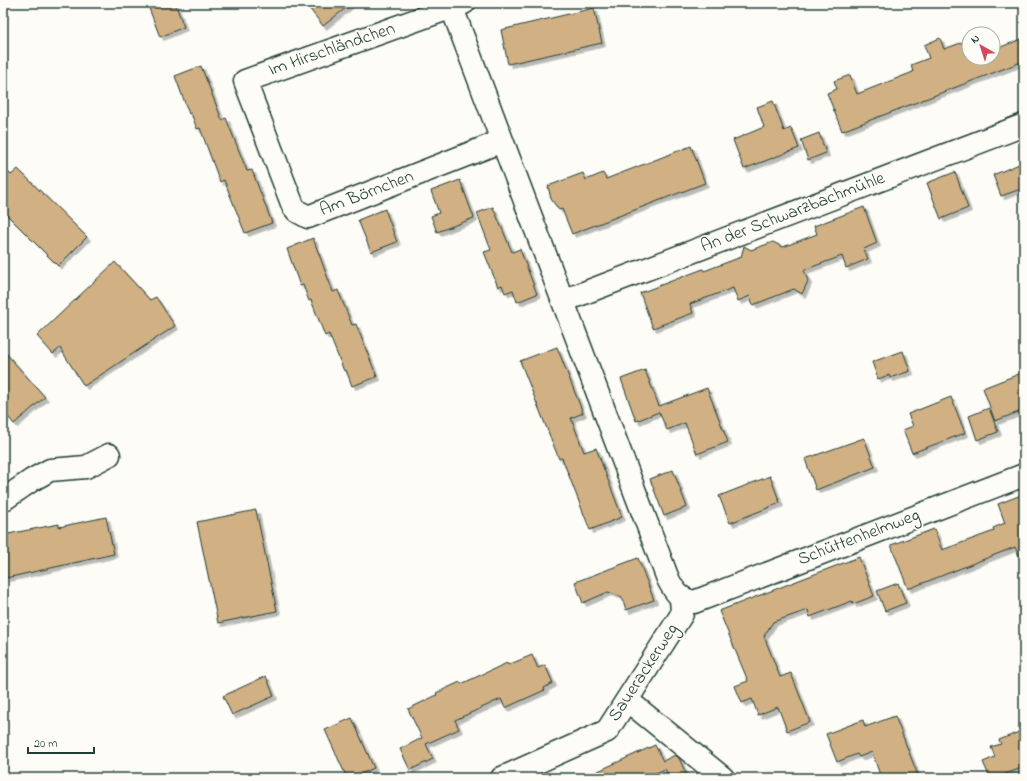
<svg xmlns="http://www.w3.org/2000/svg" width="1027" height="781" viewBox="0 0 1027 781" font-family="'Indie Flower',sans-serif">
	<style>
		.building { fill: #d1b084; stroke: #1f3d34; filter: url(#shadow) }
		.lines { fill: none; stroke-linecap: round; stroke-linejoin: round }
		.minor-casing { stroke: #1f3d34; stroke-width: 25 }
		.minor { stroke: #fdfcf7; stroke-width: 22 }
		.labels { text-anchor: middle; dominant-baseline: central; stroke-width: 3.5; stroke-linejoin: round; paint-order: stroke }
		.street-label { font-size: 18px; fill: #1f3d34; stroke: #fdfcf7 }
	</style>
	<defs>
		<filter id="shadow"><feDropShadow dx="3.5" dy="3.5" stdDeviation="0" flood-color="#0004"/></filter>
	</defs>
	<rect width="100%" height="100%" fill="#fdfcf7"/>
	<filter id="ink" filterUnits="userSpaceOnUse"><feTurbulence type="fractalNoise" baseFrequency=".025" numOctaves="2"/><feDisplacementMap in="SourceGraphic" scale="8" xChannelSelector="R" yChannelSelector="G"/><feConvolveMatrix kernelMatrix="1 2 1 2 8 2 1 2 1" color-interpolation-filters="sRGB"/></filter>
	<g filter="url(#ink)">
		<!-- building -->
		<path class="building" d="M 147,3 L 175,3 L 184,27 L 160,37 Z
			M 305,3 L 352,3 L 323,26 Z
			M 594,8 L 602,43 L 508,64 L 501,30 Z
			M 940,38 L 944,49 L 969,40 L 969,59 L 993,58 L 993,50 L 1024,38 L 1024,61 L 842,131 L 827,93 L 837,89 L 834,81 L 850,75 L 857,94 L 913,72 L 911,65 L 929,58 L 924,45 Z
			M 201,66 L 222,120 L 226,118 L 247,171 L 252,170 L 272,223 L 245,233 L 224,180 L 220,182 L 200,128 L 197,129 L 191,113 L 189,114 L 175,76 Z
			M 773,101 L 784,131 L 791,128 L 799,148 L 744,169 L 733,140 L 764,127 L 757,107 Z
			M 819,133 L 826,153 L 808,160 L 801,140 Z
			M 691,146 L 705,183 L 572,234 L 562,209 L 559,210 L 551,199 L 548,186 L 583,173 L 586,180 L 603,173 L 606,179 Z
			M 1024,162 L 1024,188 L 1001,196 L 993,175 Z
			M 3,167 L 11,175 L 18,169 L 87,237 L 58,266 L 3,211 Z
			M 955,172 L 968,208 L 941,219 L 927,183 Z
			M 460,180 L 474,218 L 437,232 L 431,216 L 439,213 L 431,191 Z
			M 493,207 L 512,252 L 520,249 L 537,294 L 517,302 L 513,290 L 505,293 L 502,285 L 498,287 L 484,252 L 491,250 L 477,213 Z
			M 864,207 L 877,243 L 864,249 L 868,259 L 846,268 L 842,256 L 804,270 L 808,281 L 802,294 L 794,289 L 753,305 L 750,296 L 738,301 L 733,288 L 690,304 L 693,313 L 653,328 L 640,293 L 703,269 L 704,271 L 741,257 L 744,246 L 751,250 L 773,242 L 783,247 L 817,234 L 814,226 Z
			M 385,209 L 397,242 L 371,252 L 358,220 Z
			M 313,238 L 333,292 L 338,290 L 352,325 L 356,324 L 377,377 L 352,386 L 346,370 L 344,371 L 329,334 L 325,336 L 311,300 L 309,301 L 303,285 L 300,286 L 287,249 Z
			M 115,262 L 150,300 L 156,297 L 175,326 L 84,386 L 60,348 L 53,354 L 37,336 Z
			M 557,347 L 583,413 L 571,418 L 584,452 L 596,448 L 622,517 L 590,530 L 562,458 L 559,459 L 520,361 Z
			M 3,350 L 45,397 L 14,424 L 3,411 Z
			M 903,351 L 910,371 L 890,378 L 889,375 L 878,379 L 872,362 Z
			M 645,370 L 659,406 L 707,388 L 728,442 L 697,454 L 685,423 L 667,430 L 659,412 L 636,421 L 621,379 Z
			M 1024,372 L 1024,410 L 995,421 L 983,388 Z
			M 951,397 L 965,433 L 912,453 L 903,430 L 913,426 L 908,414 Z
			M 989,408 L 998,432 L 977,440 L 969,416 Z
			M 864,438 L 875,467 L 816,490 L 805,459 Z
			M 673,470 L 687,507 L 664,516 L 650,479 Z
			M 770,476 L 780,503 L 730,523 L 719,496 Z
			M 1024,494 L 1024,567 L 1015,547 L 908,589 L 891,545 L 934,529 L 942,550 L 994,531 L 993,528 L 1005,523 L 998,504 Z
			M 256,510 L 277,611 L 218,623 L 197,522 Z
			M 106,517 L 114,554 L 6,578 L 3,566 L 3,535 L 59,524 L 59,527 Z
			M 859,557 L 874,596 L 853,604 L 852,601 L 810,617 L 808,610 L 773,622 L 764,636 L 780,677 L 791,673 L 810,722 L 787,731 L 778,707 L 758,715 L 752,699 L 742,703 L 735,686 L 748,681 L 719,611 Z
			M 638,558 L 654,600 L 626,610 L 622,597 L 608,592 L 583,603 L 575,582 Z
			M 898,583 L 906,603 L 885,611 L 877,591 Z
			M 532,655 L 538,668 L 545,665 L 553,683 L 544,688 L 545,690 L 505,708 L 501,699 L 455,720 L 459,729 L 426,744 L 433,759 L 410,770 L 400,749 L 422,738 L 408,709 L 437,695 L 436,693 L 460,682 L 461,684 L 507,663 L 508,665 Z
			M 266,676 L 274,696 L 232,715 L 223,696 Z
			M 895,716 L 919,778 L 881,778 L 872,752 L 859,757 L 857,754 L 837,762 L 826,734 L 863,720 L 865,727 Z
			M 352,718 L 374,768 L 352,778 L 347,778 L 325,730 Z
			M 1024,730 L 1024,767 L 995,778 L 990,778 L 983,762 L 995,757 L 991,747 L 1001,744 L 999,740 Z
			M 655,745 L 663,761 L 675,755 L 679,758 L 688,778 L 670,778 L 665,769 L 645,778 L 583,778 Z"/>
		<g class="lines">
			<!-- minor casing -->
			<g class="minor-casing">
				<path id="minor" d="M 464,3 L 245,81 L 293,206 L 297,211 L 308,217 L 502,141
					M 452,8 L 668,579 C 674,591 679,599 694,602 L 1024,475
					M 563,301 L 1024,125
					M 3,500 L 32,480 L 50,470 L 86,467 L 109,455
					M 627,700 L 723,778
					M 502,778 L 607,731 L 682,614 L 681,598"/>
			</g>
			<!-- minor -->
			<use href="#minor" class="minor"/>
		</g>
	</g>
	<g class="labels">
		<!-- street labels -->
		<g class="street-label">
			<text transform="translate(332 50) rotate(-19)">Im Hirschländchen</text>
			<text transform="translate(367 194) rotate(-21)">Am Börnchen</text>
			<text transform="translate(793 213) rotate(-21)">An der Schwarzbachmühle</text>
			<text transform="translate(859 538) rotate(-21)">Schüttenhelmweg</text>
			<text transform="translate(644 673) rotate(-57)">Sauerackerweg</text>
		</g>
	</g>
	<!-- margin -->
	<rect width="1027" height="781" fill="none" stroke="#fdfcf7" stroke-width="16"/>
	<rect x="8" y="8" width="1011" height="765" fill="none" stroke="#1f3d34" stroke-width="1.5" filter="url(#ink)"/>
	<!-- north arrow -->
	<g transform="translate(981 46) rotate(321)"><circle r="19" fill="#fdfcf7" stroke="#a4b0a9"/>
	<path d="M0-3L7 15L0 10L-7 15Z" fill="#d1495b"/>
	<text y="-6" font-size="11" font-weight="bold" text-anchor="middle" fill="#1f3d34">N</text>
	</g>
	<!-- scale -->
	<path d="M28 747v6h66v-6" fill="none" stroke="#1f3d34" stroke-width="2"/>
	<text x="34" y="747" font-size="12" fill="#1f3d34" stroke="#fdfcf7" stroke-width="3" paint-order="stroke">20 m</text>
</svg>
